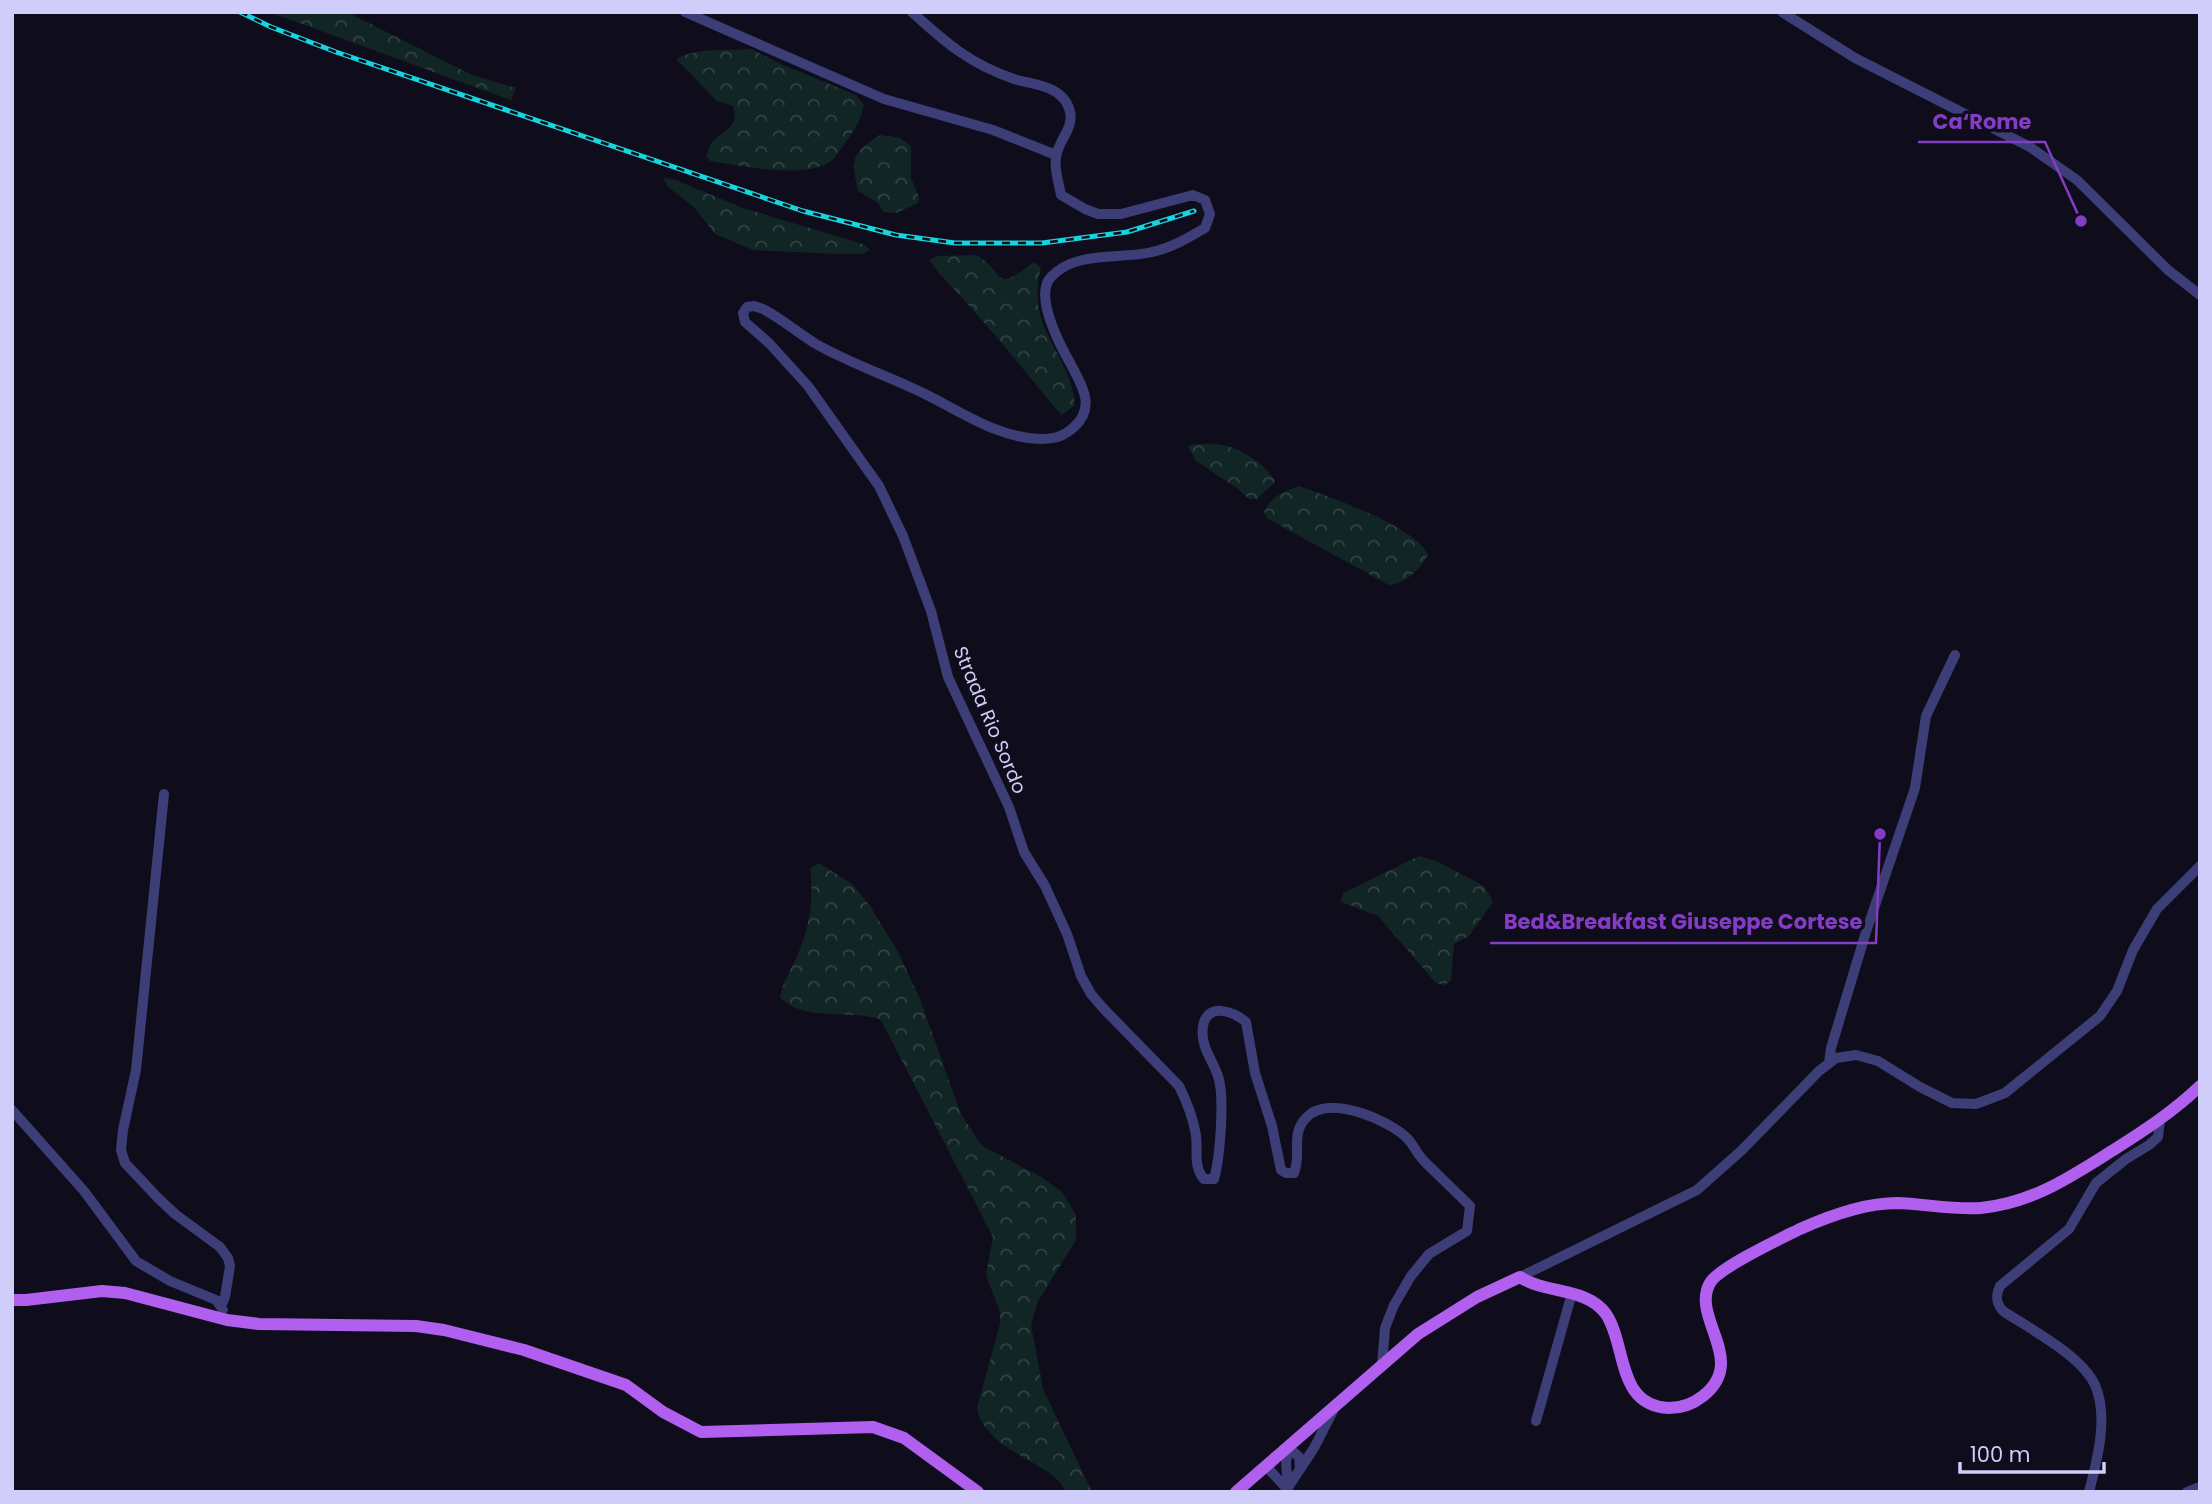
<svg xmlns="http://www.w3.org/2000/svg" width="2212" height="1504" viewBox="0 0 2212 1504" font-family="Poppins,sans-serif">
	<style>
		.forest { fill: url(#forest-crowns) }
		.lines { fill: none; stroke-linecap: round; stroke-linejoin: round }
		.minor { stroke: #3d3e77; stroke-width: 10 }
		.major { stroke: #b15fef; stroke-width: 12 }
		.rail-casing { stroke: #16d5de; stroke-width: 5 }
		.rail { stroke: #0f0d1c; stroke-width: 2.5; stroke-dasharray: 8; stroke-linecap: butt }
		.labels { text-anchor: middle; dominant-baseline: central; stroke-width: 7; stroke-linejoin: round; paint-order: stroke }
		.street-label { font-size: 19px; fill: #d0cdfa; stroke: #0f0d1c }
		.leader { fill: none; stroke: #843cc5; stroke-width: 2.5 }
		.callout-dot { fill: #843cc5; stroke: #0f0d1c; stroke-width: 2.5 }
		.callout-label { font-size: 21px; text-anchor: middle; font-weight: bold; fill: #843cc5; stroke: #0f0d1c; stroke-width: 7; stroke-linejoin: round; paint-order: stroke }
	</style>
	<defs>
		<pattern id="forest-crowns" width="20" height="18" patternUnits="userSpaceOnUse" patternTransform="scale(1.75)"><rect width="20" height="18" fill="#112524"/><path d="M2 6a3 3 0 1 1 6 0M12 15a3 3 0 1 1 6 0" fill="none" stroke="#334345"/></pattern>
	</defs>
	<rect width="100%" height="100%" fill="#0f0d1c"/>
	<!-- forest -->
	<path class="forest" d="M 269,12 L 347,12 L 472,75 L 516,88 L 511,100 Z
		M 751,49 L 781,64 L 856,95 L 864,105 C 861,120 854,131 845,143 C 841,148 837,156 832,160 C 807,181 739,165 710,161 L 706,156 C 707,156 710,145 710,145 C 720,130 741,129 733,106 L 717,101 L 676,59 C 698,47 727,51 751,49 Z
		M 880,135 L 900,138 L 911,146 L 911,178 L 919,197 L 918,203 L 896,213 L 884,212 L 877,202 L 858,191 C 851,158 851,154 880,135 Z
		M 663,178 L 673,179 L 743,208 L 863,244 L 870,250 L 863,254 L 838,254 L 753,250 L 715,234 L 694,207 L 668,187 Z
		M 976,255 C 1007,271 990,296 1034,262 L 1041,268 C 1024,328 1071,353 1075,405 L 1062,415 L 1056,409 C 1028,375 1001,341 972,309 C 958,292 942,278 929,260 L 937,256 Z
		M 1194,444 C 1203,444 1214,443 1222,445 C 1240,448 1269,466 1275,482 L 1257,499 L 1249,499 L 1237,488 L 1196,461 L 1188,447 Z
		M 1299,486 C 1329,497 1416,526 1428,555 C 1421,568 1404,585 1389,585 L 1268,519 L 1264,512 C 1271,497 1284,491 1299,486 Z
		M 1419,856 L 1436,861 L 1484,886 L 1493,902 L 1469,936 L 1454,944 L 1451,980 L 1445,985 L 1436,983 L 1378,916 L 1341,902 L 1343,893 Z
		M 819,863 L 853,885 L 870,906 L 897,950 L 920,999 L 960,1112 L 981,1145 L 1041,1177 L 1062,1192 L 1076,1215 L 1076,1240 L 1038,1301 L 1031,1325 L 1043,1389 L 1092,1492 L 1067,1492 C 1062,1485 1056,1477 1048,1472 C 1024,1456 982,1440 977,1408 L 1000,1324 L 1000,1312 L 986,1275 L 993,1237 L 881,1020 C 851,1008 803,1023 780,997 C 783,982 791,970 797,956 C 810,927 814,899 810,868 Z"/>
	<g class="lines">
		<!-- minor -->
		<path class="minor" d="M 685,12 L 884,99 L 993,130 L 1056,155
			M 912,12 C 946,43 970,64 1014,79 C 1033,85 1061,85 1069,108 C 1076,128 1058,139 1056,158 C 1054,170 1059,183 1061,195 L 1085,209 L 1098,214 L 1121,214 L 1193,195 L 1205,200 L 1210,214 L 1205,228 C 1188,238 1171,248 1152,252 C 1120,260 1076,250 1051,277 C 1034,295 1059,343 1069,361 C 1081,384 1097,406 1074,427 C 1063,437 1054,439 1040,439 C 999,438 963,413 927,395 C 891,377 851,364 816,344 C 798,333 782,319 763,309 L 754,306 L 747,307 L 743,313 L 745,322 L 769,343 L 808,386 L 879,486 L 903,536 L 931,611 L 948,677 L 1009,807 L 1024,852 L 1045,886 L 1067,934 L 1081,976 L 1091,994 L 1103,1008 L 1179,1086 C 1187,1102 1193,1118 1196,1135 C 1198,1151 1193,1167 1204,1179 L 1214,1179 C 1220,1158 1225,1096 1218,1076 C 1212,1058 1200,1047 1203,1026 C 1207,1002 1233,1011 1246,1022 L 1255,1073 L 1272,1126 L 1281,1170 L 1286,1173 L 1294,1173 C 1302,1154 1290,1134 1306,1118 C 1328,1093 1389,1120 1408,1139 C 1414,1146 1418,1155 1424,1161 C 1439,1176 1455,1191 1470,1206 L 1467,1231 L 1429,1254 L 1411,1276 L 1394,1305 L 1385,1328 L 1382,1365
			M 1782,12 L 1855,58 L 2030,147 L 2077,180 L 2168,270 L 2200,295
			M 164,794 L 136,1070 L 123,1130 L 121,1150 L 125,1163 L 158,1198 L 175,1214 L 220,1247 L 228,1258 L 230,1266 L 225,1297 L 221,1306
			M 1829,1063 L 1831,1048 L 1866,932 L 1915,788 L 1926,716 L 1955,655
			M 12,1110 L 84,1191 L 136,1261 L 170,1281 L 216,1300 L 223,1310
			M 1520,1277 L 1697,1190 L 1742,1150 L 1819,1071 L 1836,1058 L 1856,1055 L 1878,1061 L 1920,1087 L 1952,1103 L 1976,1104 L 2005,1093 L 2100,1016 L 2117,991 L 2133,950 L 2157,909 L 2200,866
			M 1536,1421 L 1572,1293
			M 1266,1466 L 1287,1489
			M 1288,1485 L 1286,1464 L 1288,1447 L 1299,1457 L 1300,1469
			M 1285,1492 L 1314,1448 L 1333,1411
			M 2089,1492 C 2097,1460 2109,1417 2095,1385 C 2081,1355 2030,1329 2003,1311 C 1996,1303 1995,1296 2000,1286 L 2069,1229 L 2096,1183 L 2126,1159 L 2149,1145 L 2158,1137 L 2160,1120
			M 2187,1492 L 2200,1487"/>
		<!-- major -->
		<path class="major" d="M 12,1300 L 26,1300 L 102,1291 L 125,1293 L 227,1320 L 259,1324 L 416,1326 L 444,1330 L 524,1350 L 626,1385 L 663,1412 L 701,1432 L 873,1427 L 904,1438 L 978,1492
			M 1236,1492 L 1418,1334 L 1477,1297 L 1520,1277 C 1545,1294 1587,1287 1606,1314 C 1627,1345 1616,1406 1669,1408 C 1682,1408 1693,1404 1703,1396 C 1749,1360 1690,1318 1710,1283 C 1718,1268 1782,1238 1800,1229 C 1829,1216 1864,1203 1897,1203 C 1925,1204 1954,1210 1981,1208 C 2033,1203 2072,1176 2115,1149 C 2145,1130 2174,1111 2200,1086"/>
		<!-- rail casing -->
		<g class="rail-casing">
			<path id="rail" d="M 240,12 L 271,27 L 336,52 L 803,211 L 896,235 L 955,243 L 1042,243 L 1127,232 L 1194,211"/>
		</g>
		<!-- rail -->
		<use href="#rail" class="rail"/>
	</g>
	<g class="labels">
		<!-- street labels -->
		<g class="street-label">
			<text transform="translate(990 720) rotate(67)">Strada Rio Sordo</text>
		</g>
	</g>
	<!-- callouts -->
	<path class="leader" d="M2081 221L2045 142H1918M1880 834L1876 943H1490"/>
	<g class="callout-dot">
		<circle cx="2081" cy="221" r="7"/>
		<circle cx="1880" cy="834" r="7"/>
	</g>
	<g class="callout-label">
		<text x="1982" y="129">Ca‘Rome</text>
		<text x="1683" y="929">Bed&amp;Breakfast Giuseppe Cortese</text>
	</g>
	<!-- border -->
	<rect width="2212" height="1504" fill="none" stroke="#d0cdfa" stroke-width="28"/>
	<!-- scale -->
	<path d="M1960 1462v10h144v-10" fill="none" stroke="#d0cdfa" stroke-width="3.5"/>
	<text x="1970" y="1462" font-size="21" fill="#d0cdfa" stroke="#0f0d1c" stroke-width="5" paint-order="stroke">100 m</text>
</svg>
